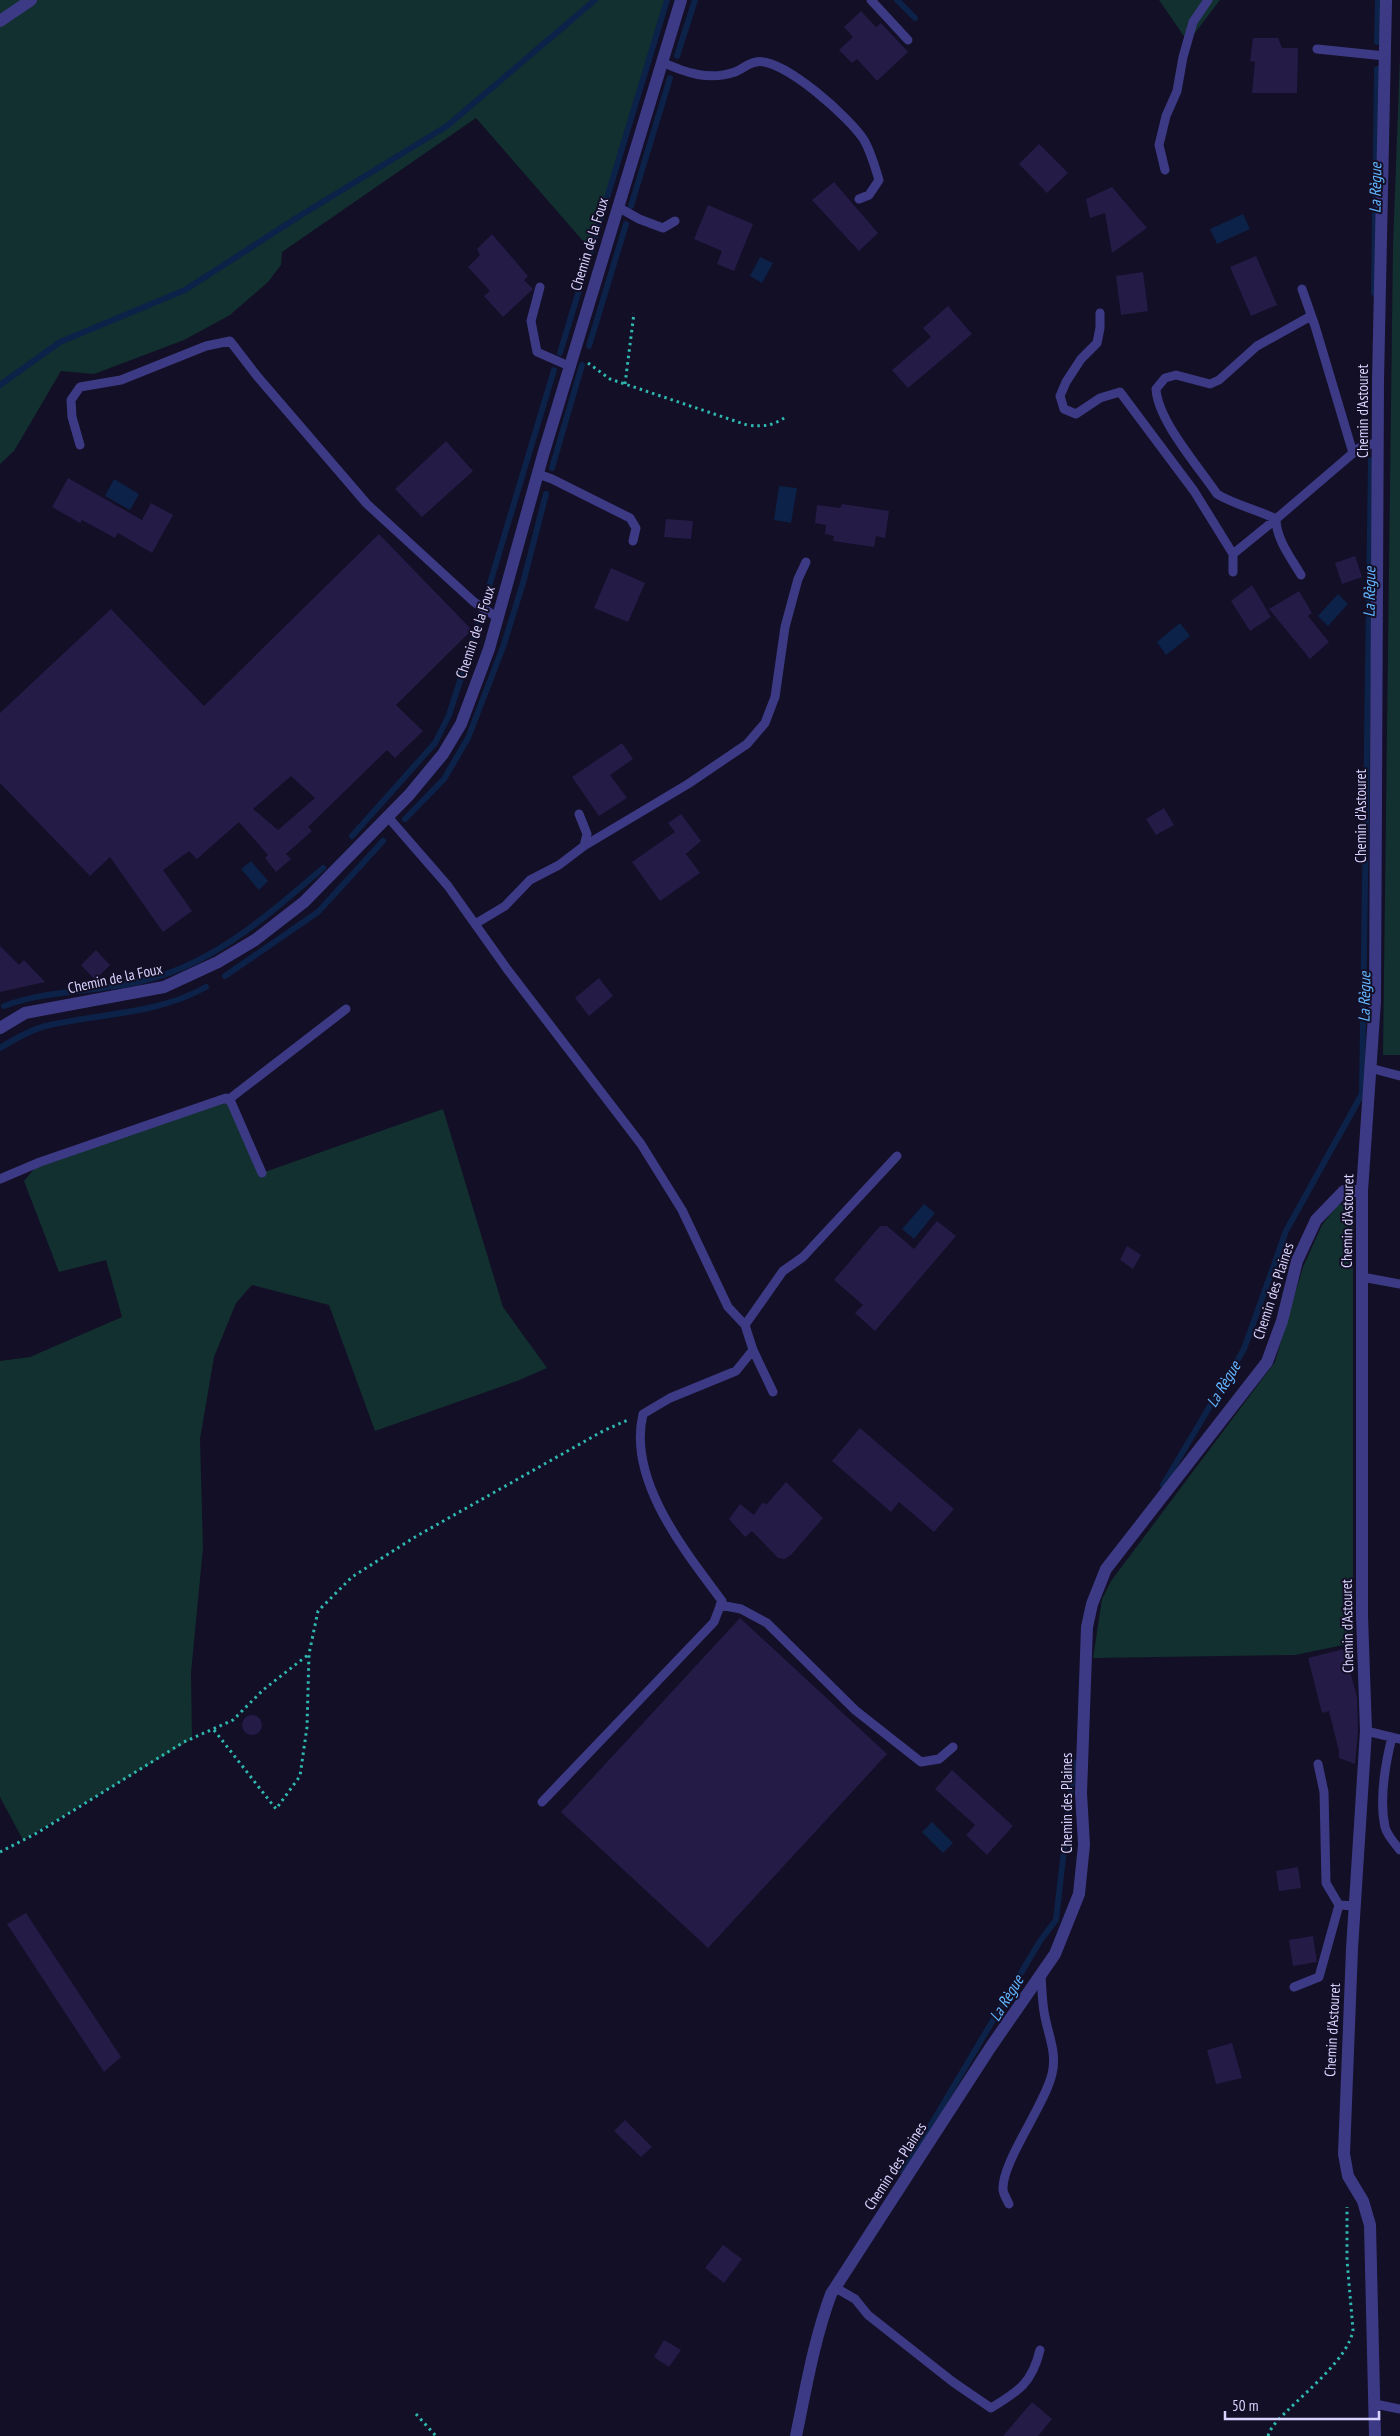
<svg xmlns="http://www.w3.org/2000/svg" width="1400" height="2436" viewBox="0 0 1400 2436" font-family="'PT Sans Narrow',sans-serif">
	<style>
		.green { fill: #12302f }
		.water { fill: #0c2248 }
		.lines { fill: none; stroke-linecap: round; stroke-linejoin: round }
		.stream { stroke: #0c2248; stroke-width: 6 }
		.building { fill: #241b47; fill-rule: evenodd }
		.path { stroke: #2fb8b0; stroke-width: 3; stroke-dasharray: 2.5 4; stroke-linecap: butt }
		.lane { stroke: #3d3a85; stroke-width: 9 }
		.street { stroke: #3d3a85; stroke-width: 12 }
		.labels { text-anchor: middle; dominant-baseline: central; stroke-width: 4; stroke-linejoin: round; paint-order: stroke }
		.street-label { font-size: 15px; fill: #d9d4ff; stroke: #130f26 }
		.water-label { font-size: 16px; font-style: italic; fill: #62b6ff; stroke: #130f26 }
	</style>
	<rect width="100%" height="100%" fill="#130f26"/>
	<!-- green -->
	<path class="green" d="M 0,0 L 669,0 L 592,249 L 589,248 L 476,118 L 282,252 L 281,265 L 268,282 L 230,315 L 184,340 L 94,374 L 61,371 L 14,451 L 0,464 Z
		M 1159,0 L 1220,0 L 1188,42 Z
		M 1400,56 L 1400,1055 L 1383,1055 L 1393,246 Z
		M 226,1098 L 262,1173 L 443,1109 L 503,1307 L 547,1368 L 517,1381 L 375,1431 L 329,1305 L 252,1285 L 236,1303 L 214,1357 L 200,1439 L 203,1548 L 191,1673 L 192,1739 L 23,1840 L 0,1797 L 0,1361 L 30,1357 L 122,1317 L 106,1260 L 59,1272 L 24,1181 L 40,1162 Z
		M 1353,1198 L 1353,1643 L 1295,1655 L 1093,1658 L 1102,1599 L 1111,1581 L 1275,1362 L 1303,1267 L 1322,1225 L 1337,1206 Z"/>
	<!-- water -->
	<path class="water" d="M 1243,214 L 1250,229 L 1217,244 L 1210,229 Z
		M 760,257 L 773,263 L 762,283 L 750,276 Z
		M 114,479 L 139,494 L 130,510 L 105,496 Z
		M 779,486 L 797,488 L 791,523 L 774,520 Z
		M 1338,594 L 1348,604 L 1328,626 L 1318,616 Z
		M 1180,623 L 1190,636 L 1166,655 L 1157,642 Z
		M 251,861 L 268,881 L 259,890 L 241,869 Z
		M 924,1204 L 935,1213 L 914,1239 L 902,1229 Z
		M 932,1822 L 953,1843 L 943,1853 L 922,1832 Z"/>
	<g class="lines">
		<!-- stream -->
		<path class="stream" d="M 897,0 L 915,18
			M 1377,42 L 1378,0
			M 677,56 L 695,0
			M 631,206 L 670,78
			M 1374,293 L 1377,69
			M 589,346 L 626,224
			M 560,353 L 667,0
			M 0,385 L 60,342 L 185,290 L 298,217 L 447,126 L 595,0
			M 552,468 L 582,365
			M 485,600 L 554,370
			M 405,819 L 444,779 L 468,738 L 503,647 L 523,583 L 546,494
			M 352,836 L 435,743 L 449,715 L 478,625
			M 225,976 L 318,912 L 383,841
			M 4,1006 C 47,990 94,992 138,982 C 212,966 267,916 323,868
			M 0,1048 C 13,1040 31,1030 45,1026 C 100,1013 156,1015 206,987
			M 1163,1485 L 1244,1349 L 1286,1231 L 1362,1094 L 1371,460
			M 903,2172 L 1040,1941 L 1056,1920 L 1074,1762"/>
	</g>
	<!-- building -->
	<path class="building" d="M 861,11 L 876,27 L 881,23 L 908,52 L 877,81 L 857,59 L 852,63 L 839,50 L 853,37 L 844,27 Z
		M 1253,38 L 1278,38 L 1282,48 L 1298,48 L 1297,93 L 1252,93 L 1255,62 L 1250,61 Z
		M 1039,144 L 1068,173 L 1047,193 L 1019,164 Z
		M 834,182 L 878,233 L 859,251 L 812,200 Z
		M 1112,187 L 1147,228 L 1112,253 L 1105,213 L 1090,218 L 1086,199 Z
		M 708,205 L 753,224 L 734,271 L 717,264 L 722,251 L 694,239 Z
		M 492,234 L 528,276 L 524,280 L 533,289 L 503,317 L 484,296 L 490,291 L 468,267 L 480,255 L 477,249 Z
		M 1256,256 L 1277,305 L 1251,316 L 1230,267 Z
		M 1143,272 L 1148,311 L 1121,315 L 1116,276 Z
		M 948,306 L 972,334 L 908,388 L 892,370 L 931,337 L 923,328 Z
		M 446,441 L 473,471 L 422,517 L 395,489 Z
		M 68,478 L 142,520 L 151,503 L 173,515 L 152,553 L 118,533 L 115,538 L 82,520 L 80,523 L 52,507 Z
		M 842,504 L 889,511 L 885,538 L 876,536 L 874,547 L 833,541 L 834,536 L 825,534 L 826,525 L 815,523 L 817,505 L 840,508 Z
		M 666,519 L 693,521 L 691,539 L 664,537 Z
		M 379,534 L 472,630 L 396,705 L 423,731 L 395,758 L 387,750 L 308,827 L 312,831 L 286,854 L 291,859 L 276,872 L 265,858 L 268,855 L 239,822 L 197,859 L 189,851 L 163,870 L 192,911 L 163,932 L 110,857 L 90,876 L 0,783 L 0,713 L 111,609 L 204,706 ZM 291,776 L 315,798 L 278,830 L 253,809 Z
		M 1355,556 L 1362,577 L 1342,584 L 1335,563 Z
		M 611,568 L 645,583 L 628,622 L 594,608 Z
		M 1252,585 L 1271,617 L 1250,631 L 1231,601 Z
		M 1299,591 L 1312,613 L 1308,616 L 1329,642 L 1310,659 L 1269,609 Z
		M 622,743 L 633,759 L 610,775 L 627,798 L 599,816 L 572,777 Z
		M 1164,808 L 1174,825 L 1156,835 L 1146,819 Z
		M 681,814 L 701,841 L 686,854 L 700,873 L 660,901 L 632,862 L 675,832 L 668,823 Z
		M 0,946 L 19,965 L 24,960 L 45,982 L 0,992 Z
		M 96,950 L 110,965 L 95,980 L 81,965 Z
		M 599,978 L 613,996 L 589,1016 L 575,998 Z
		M 937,1221 L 956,1236 L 875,1331 L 855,1313 L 863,1305 L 834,1280 L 880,1226 L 887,1226 L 914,1249 Z
		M 1127,1246 L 1141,1255 L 1133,1269 L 1120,1260 Z
		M 860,1428 L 954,1509 L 934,1532 L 899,1502 L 891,1512 L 832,1461 Z
		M 786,1482 L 823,1518 L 791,1555 L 785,1559 L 778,1558 L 752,1531 L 745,1537 L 729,1519 L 740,1504 L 754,1515 L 762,1503 L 767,1504 Z
		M 740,1618 L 887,1754 L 708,1948 L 561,1812 Z
		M 1344,1649 L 1357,1697 L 1358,1731 L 1355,1764 L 1339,1758 L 1339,1751 L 1329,1711 L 1322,1713 L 1308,1658 Z
		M242 1725a10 10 0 1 1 20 0a10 10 0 1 1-20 0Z
		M 952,1770 L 1013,1826 L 987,1855 L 966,1835 L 975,1825 L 935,1789 Z
		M 1298,1867 L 1301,1888 L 1279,1891 L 1276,1871 Z
		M 26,1913 L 121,2057 L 104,2072 L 7,1924 Z
		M 1313,1936 L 1317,1962 L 1293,1966 L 1289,1940 Z
		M 1232,2043 L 1242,2078 L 1216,2084 L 1207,2050 Z
		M 625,2120 L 652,2147 L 641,2157 L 614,2131 Z
		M 723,2245 L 742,2259 L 724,2283 L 705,2268 Z
		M 664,2340 L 681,2350 L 669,2367 L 654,2357 Z
		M 1032,2402 L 1052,2419 L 1038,2436 L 1003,2436 Z"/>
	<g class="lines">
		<!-- path -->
		<path class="path" d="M 588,363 L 610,379 L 747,425 C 764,427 773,426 787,416
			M 625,384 L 634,313
			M 214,1730 L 276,1809 L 300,1776 L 307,1727 L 309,1654 L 318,1611 L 352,1577 L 415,1537 L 603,1431 L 628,1420
			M 0,1852 L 37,1833 L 184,1742 L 233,1720 L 263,1690 L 309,1654
			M 416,2414 L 436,2436
			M 1268,2436 C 1271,2426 1280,2418 1287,2411 C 1307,2391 1349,2357 1353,2330 L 1347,2260 L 1347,2207"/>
		<!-- lane -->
		<path class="lane" d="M 871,0 L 908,40
			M 1317,49 L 1385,56
			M 662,62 C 686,73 709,81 735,72 C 742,69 749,63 756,62 C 782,56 851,119 864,140 C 871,152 875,167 879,180 L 869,195 L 859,199
			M 1165,170 L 1159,145 L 1166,116 L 1177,91 L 1183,57 L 1193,22 L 1208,0
			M 618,207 L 639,219 L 663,228 L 675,221
			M 540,287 L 531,321 L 537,352 L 569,366
			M 1302,289 L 1315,326 L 1353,453
			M 1100,313 L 1100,328 L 1097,343 L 1081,359 L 1066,382 L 1060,396 L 1064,409 L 1076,414 L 1100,398 L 1120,392 L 1194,491 L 1233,554
			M 80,445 L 72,417 L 71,400 L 80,387 L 121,380 L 206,346 L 230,341 L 257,376 L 367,504 L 474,602 L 498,618
			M 538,474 L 552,479 L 630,518 L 636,528 L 633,541
			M 1233,572 L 1233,554 L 1276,519 C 1256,509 1235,505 1217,494 C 1198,466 1158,421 1156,389 L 1165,378 L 1176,375 L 1210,384 L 1219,380 L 1257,346 L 1311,316
			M 1301,575 C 1291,558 1276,539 1276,519 L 1359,448 L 1378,442
			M 388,817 L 448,886 L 507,969 L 641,1144 L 682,1210 L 728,1307 L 745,1325 L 753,1350 L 773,1392
			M 584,846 L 688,784 L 747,744 L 765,723 L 775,697 L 785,627 L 798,579 L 806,562
			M 475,924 L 505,906 L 530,880 L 559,865 L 584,846 L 587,834 L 579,814
			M 1370,1068 L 1400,1076
			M 228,1100 L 346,1009
			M 0,1179 L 40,1162 L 226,1098 L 231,1102 L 262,1173
			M 1362,1277 L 1400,1284
			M 745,1325 L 783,1271 L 803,1257 L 897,1156
			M 720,1605 L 741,1609 L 767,1623 L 855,1710 L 921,1762 L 939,1759 L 953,1747
			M 1366,1731 L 1400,1739
			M 1392,1737 C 1385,1765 1379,1799 1385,1827 C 1387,1835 1395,1844 1400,1850
			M 1318,1764 L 1324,1792 L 1326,1883 L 1339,1905 L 1355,1906
			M 542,1802 L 714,1622 L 722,1601 C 685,1551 627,1480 643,1414 L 670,1398 L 736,1371 L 753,1350
			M 1294,1987 L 1319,1977 L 1339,1905
			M 1009,2204 C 1007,2200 1004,2195 1003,2190 C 1001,2163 1045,2105 1052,2074 C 1057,2054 1049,2037 1045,2017 C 1042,2004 1042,1989 1041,1975
			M 836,2288 L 855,2299 L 868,2315 L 953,2382 L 991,2408 C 1019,2391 1032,2383 1040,2350
			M 1375,2404 L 1400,2409"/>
		<!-- street -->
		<path class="street" d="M 0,21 L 31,0
			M 0,1028 L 25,1013 L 164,987 L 218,962 L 255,940 L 304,902 L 409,795 L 443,754 L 461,724 L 489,649 L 543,455 L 681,0
			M 796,2436 C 806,2388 814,2340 831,2294 L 990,2048 L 1055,1954 L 1079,1894 L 1084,1845 L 1081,1793 L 1087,1627 L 1092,1604 L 1106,1569 L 1267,1362 L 1282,1321 L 1297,1261 L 1316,1220 L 1344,1191 L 1362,1191
			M 1375,2436 L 1370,2225 L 1363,2201 L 1348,2176 L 1344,2154 L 1352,1949 L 1366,1731 L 1362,1616 L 1362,1191 L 1375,1001 L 1378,381 L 1386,0"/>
	</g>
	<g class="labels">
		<!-- street labels -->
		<g class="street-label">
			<text transform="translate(589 244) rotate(-73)">Chemin de la Foux</text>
			<text transform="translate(1362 411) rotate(-90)">Chemin d'Astouret</text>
			<text transform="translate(475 632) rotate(-72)">Chemin de la Foux</text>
			<text transform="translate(1360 816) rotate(-90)">Chemin d'Astouret</text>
			<text transform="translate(115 978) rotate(-12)">Chemin de la Foux</text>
			<text transform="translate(1347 1221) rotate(-89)">Chemin d'Astouret</text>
			<text transform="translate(1273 1291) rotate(-72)">Chemin des Plaines</text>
			<text transform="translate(1347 1626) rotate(-91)">Chemin d'Astouret</text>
			<text transform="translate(1066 1803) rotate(-90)">Chemin des Plaines</text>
			<text transform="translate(1332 2030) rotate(-87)">Chemin d'Astouret</text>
			<text transform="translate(895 2166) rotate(-57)">Chemin des Plaines</text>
		</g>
		<!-- water labels -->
		<g class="water-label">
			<text transform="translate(1375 188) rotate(-89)">La Règue</text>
			<text transform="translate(1369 592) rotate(-89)">La Règue</text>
			<text transform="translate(1364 997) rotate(-89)">La Règue</text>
			<text transform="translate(1223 1384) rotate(-59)">La Règue</text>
			<text transform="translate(1006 1998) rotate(-59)">La Règue</text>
		</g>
	</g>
	<!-- scale -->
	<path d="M1225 2411v8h154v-8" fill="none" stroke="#d9d4ff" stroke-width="2.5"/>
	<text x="1232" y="2411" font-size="15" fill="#d9d4ff" stroke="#130f26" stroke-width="4" paint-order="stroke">50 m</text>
</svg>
